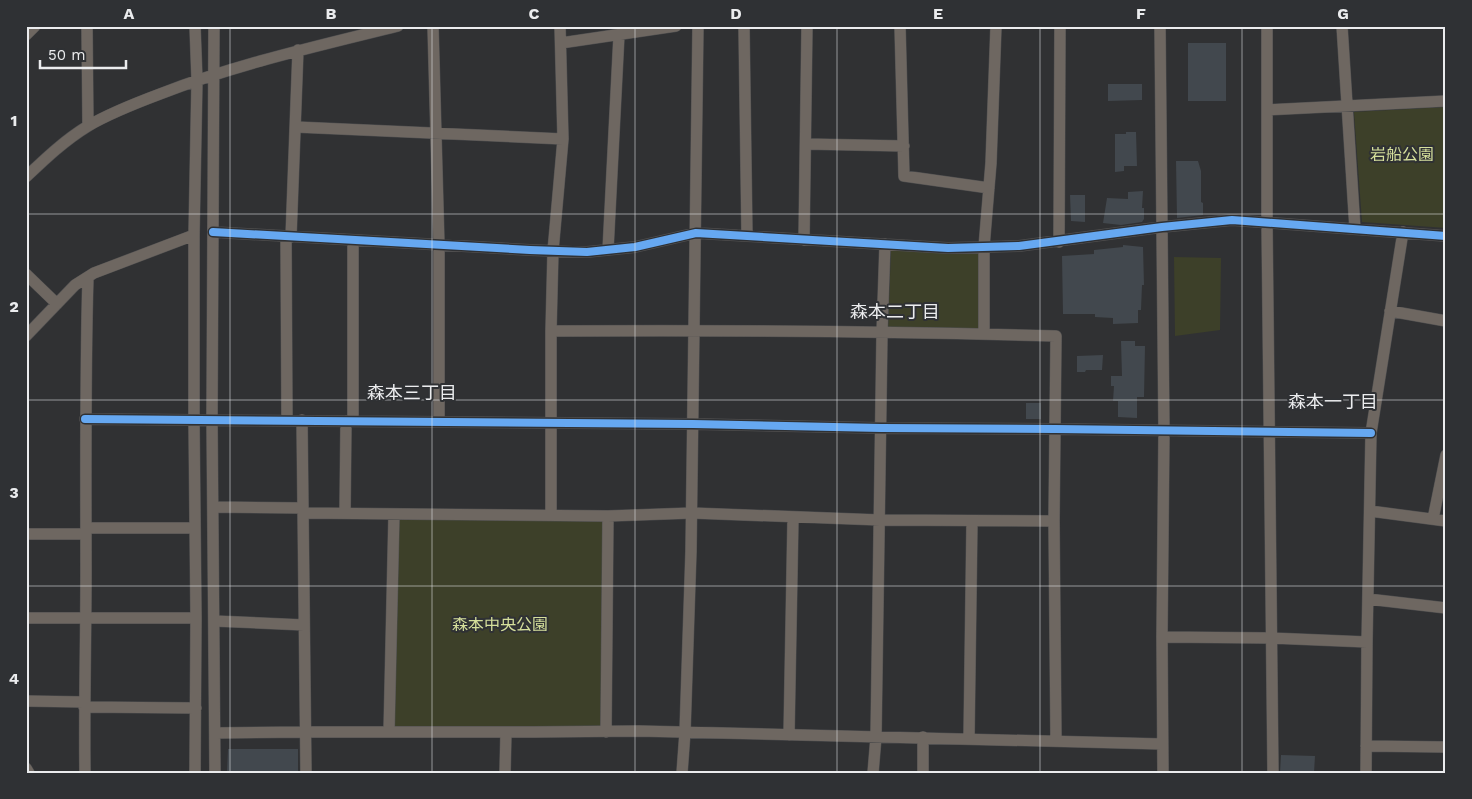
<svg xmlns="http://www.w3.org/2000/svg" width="1472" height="799" viewBox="0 0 1472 799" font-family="'Work Sans','Noto Sans JP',sans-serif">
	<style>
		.green { fill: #3d4029 }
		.building { fill: #42484e }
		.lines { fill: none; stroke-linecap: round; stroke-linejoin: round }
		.minor-casing { stroke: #4f4f50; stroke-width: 12 }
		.minor { stroke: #6e6761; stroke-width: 11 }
		.cycleway-casing { stroke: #2f3134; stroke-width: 11 }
		.cycleway { stroke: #66a8f1; stroke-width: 8 }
		.grid { fill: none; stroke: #ebecee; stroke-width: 1; stroke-opacity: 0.55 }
		.labels { text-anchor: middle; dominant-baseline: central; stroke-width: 4; stroke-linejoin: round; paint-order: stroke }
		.park-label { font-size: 16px; fill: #d5df9b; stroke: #2f3134 }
		.neighbourhood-label { font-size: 18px; fill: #ebecee; stroke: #2f3134 }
		.neatline { fill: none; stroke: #ebecee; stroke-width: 2 }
		.grid-label { font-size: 16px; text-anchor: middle; font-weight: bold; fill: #ebecee }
	</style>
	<rect width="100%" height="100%" fill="#303133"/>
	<!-- green -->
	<path class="green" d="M 1446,107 L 1446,228 L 1362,222 L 1354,112 Z
		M 891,249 L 980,253 L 979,330 L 888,330 Z
		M 1174,257 L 1221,258 L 1220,330 L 1175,336 Z
		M 394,514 L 608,521 L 606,732 L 389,732 Z"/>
	<!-- building -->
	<path class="building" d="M 1188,43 L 1226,43 L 1226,101 L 1188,101 Z
		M 1108,84 L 1142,84 L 1142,100 L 1108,101 Z
		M 1126,132 L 1136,132 L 1137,166 L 1124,166 L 1124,171 L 1115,172 L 1115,134 L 1126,134 Z
		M 1176,161 L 1198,161 L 1201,171 L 1201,202 L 1203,203 L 1203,215 L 1177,218 Z
		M 1143,191 L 1142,208 L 1144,208 L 1144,219 L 1142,222 L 1121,225 L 1103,223 L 1107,198 L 1128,199 L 1128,192 Z
		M 1070,195 L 1085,195 L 1085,222 L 1071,221 Z
		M 1123,245 L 1143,247 L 1144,285 L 1142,285 L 1141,310 L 1138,310 L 1138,323 L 1113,324 L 1113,318 L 1095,317 L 1095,314 L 1063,314 L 1062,256 L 1094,254 L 1094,250 L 1123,247 Z
		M 1121,341 L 1135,341 L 1135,346 L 1145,346 L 1144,397 L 1137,397 L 1137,418 L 1118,417 L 1118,401 L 1113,401 L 1114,386 L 1111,386 L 1111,376 L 1122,376 Z
		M 1103,355 L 1102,370 L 1086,370 L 1085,372 L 1077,372 L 1077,356 Z
		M 1026,403 L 1041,403 L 1041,419 L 1026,419 Z
		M 228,749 L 298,749 L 298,773 L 227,773 Z
		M 1281,755 L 1315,756 L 1314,773 L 1280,773 Z"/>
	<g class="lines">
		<!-- minor casing -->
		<g class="minor-casing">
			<path id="minor" d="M 87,26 L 88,126
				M 214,26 L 212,419 L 215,773
				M 433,26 L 439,245 L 439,421
				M 744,26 L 747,236
				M 900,26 L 904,176 L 989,188
				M 1160,26 L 1164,431 L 1162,637 L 1163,773
				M 1267,26 L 1267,222 L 1273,773
				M 1342,26 L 1355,229
				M 26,35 L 35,26
				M 561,43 L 676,26
				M 1267,110 L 1446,101
				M 296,127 L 563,139
				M 806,144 L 904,146
				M 26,177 C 46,158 65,140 88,126 C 110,113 136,103 160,94 C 237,64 318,46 398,26
				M 213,232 L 530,250 L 587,252 L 635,247 L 696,233 L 948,248 L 1019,246 L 1162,227 L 1232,220 L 1446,236
				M 286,236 L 287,420
				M 291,237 L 298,50
				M 804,240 L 807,26
				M 1059,242 L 1060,26
				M 608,250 L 619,35
				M 26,274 L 57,304
				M 1390,311 L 1446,321
				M 551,331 C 719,330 888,331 1056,336 L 1054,521 L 1056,741
				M 984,334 L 984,247 L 991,163 L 996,26
				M 26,336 L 75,285 L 94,273 L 194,235
				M 85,419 L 693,424 L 881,428 L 1056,429 L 1371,433
				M 302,420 L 306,773
				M 353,421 L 353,240
				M 213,507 L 303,508
				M 1370,511 L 1446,521
				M 303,513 L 608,516 L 692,513 L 880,520 L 1054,521
				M 345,513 L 346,421
				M 551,515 L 551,331 L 553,251 L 563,139 L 560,26
				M 1433,519 L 1446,455
				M 86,528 L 195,528
				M 26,534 L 86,534
				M 1368,599 L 1446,608
				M 26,618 L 196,618
				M 214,621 L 304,625
				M 1162,637 L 1271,638 L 1367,642
				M 26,701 L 84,702
				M 84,707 L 196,708
				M 389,732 L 394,514
				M 606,732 L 608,516
				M 215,733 L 306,732 L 534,732 L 639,731 L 1162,744
				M 789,735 L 793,518
				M 969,738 L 972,521
				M 1366,746 L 1446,747
				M 26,768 L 29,773
				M 85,773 C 84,706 86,639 86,572 C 86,474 85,375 88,277
				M 195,773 L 196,618 L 194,420 L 194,235 L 197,80 L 195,26
				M 505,773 L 506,732
				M 682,773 L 685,732 L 691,551 L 698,26
				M 873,773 L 876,737 L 882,333 L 885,244
				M 923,773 L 923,737
				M 1366,773 L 1367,642 L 1371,433 L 1403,232"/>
		</g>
		<!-- minor -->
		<use href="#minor" class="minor"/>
		<!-- cycleway casing -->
		<g class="cycleway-casing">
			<path id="cycleway" d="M 213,232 L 530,250 L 587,252 L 635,247 L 696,233 L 948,248 L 1019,246 L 1162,227 L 1232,220 L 1446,236
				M 85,419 L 693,424 L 881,428 L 1056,429 L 1371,433"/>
		</g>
		<!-- cycleway -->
		<use href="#cycleway" class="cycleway"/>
	</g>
	<!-- grid -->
	<path class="grid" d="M 230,26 L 230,773M 432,26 L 432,773M 635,26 L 635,773M 837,26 L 837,773M 1040,26 L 1040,773M 1242,26 L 1242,773M 26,214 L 1446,214M 26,400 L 1446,400M 26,586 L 1446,586"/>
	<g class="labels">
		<!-- park labels -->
		<g class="park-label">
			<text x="1402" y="154">岩船公園</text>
			<text x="500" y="624">森本中央公園</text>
		</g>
		<!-- neighbourhood labels -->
		<g class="neighbourhood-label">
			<text x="895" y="311">森本二丁目</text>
			<text x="412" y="392">森本三丁目</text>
			<text x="1333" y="401">森本一丁目</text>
		</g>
	</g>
	<!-- border -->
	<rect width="1472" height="799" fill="none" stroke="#2f3134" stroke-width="55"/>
	<!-- scale -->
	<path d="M40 60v8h86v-8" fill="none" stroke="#ebecee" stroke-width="2.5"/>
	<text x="48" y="60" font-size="15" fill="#ebecee" stroke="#2f3134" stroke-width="4" paint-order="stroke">50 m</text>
	<rect x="28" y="28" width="1416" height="744" class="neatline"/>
	<g class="grid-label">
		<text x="129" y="19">A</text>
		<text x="331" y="19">B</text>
		<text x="534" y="19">C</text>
		<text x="736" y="19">D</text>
		<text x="938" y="19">E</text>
		<text x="1141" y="19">F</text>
		<text x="1343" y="19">G</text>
		<text x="14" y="126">1</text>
		<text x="14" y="312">2</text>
		<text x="14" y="498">3</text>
		<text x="14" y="684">4</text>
	</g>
</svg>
